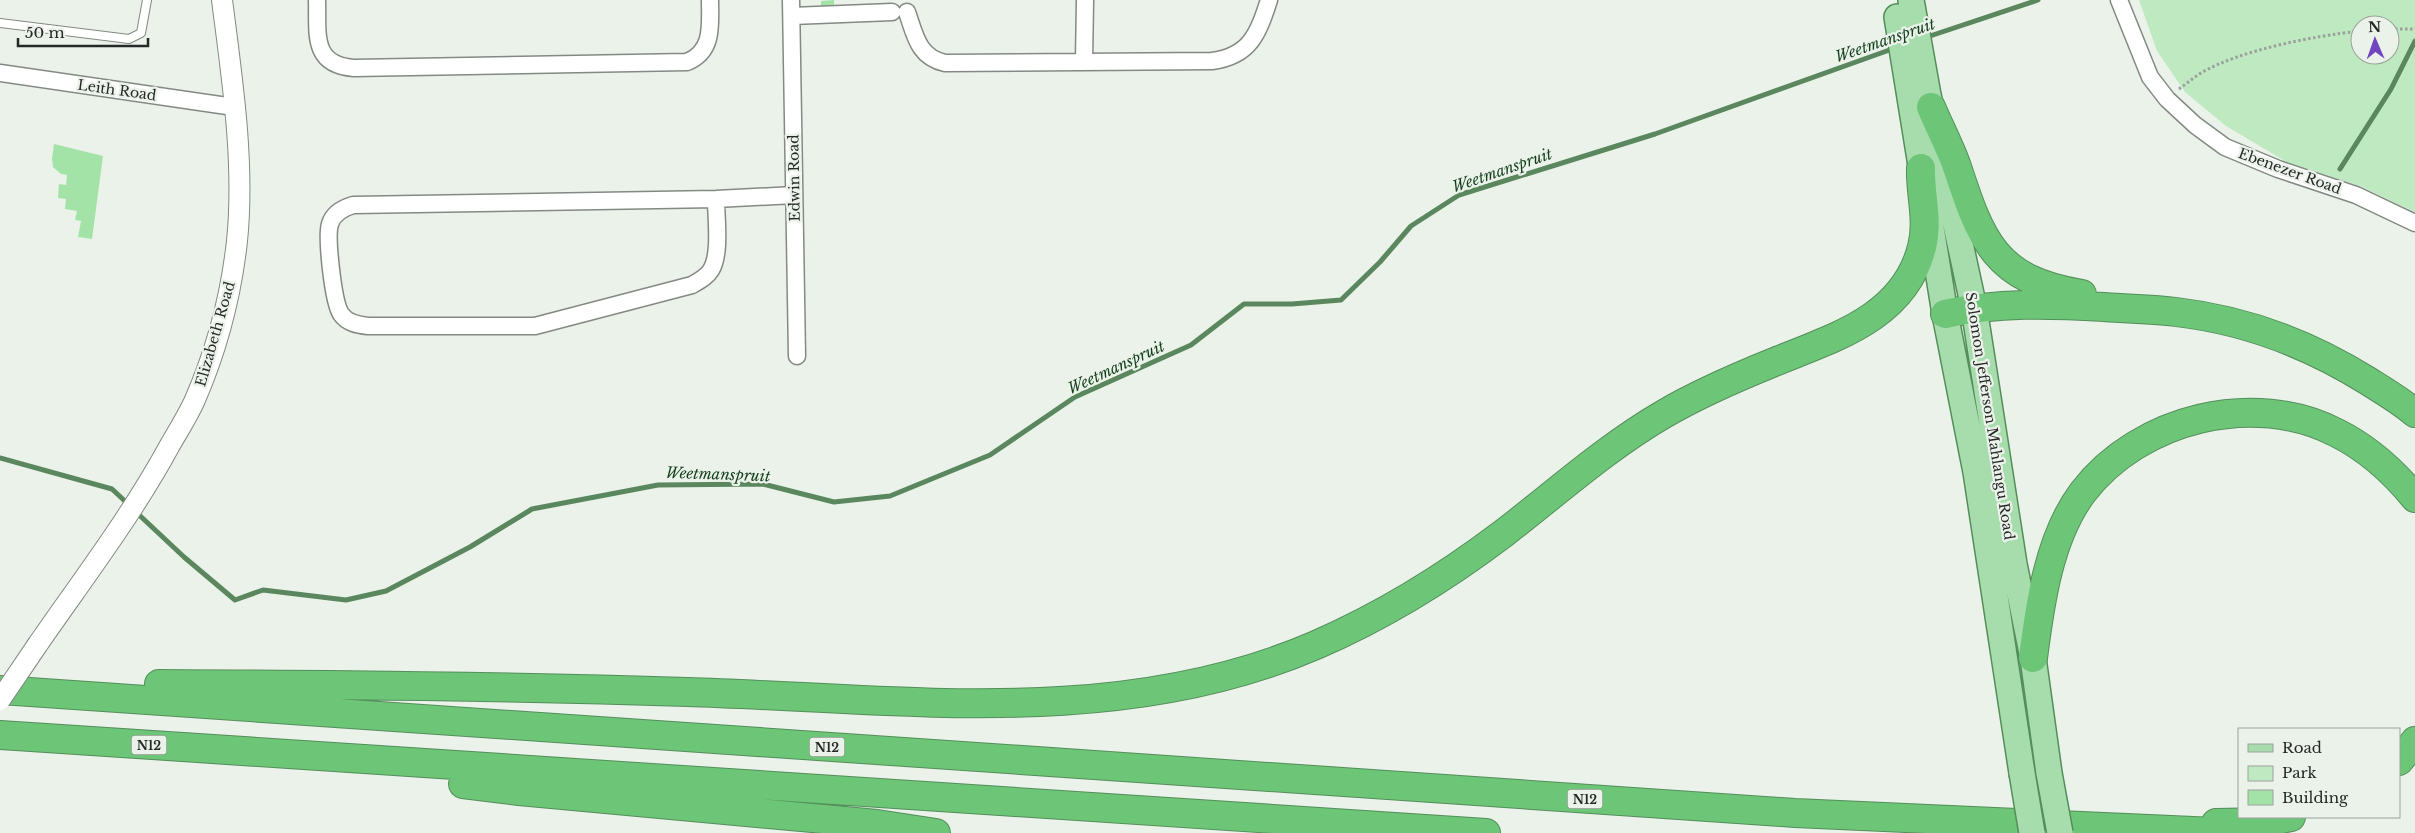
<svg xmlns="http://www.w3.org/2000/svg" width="2415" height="833" viewBox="0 0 2415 833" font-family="'Libre Baskerville',serif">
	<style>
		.green { fill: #bfeac1; fill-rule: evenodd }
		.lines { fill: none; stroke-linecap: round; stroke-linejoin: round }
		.stream { stroke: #5b875f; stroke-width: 5 }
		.building { fill: #a4e3a8 }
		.service-casing { stroke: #838a83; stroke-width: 10 }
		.minor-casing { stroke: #838a83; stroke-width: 19 }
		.tertiary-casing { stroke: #838a83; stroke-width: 22 }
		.primary-casing { stroke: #548e5b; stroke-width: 28 }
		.motorway-casing { stroke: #548e5b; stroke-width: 30 }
		.path { stroke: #9aa09a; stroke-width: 3; stroke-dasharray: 2.5 2.5; stroke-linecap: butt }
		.service { stroke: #fff; stroke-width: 8 }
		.minor { stroke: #fff; stroke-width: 16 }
		.tertiary { stroke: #fff; stroke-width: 20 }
		.primary { stroke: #a7dcad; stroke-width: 25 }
		.motorway { stroke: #6dc577; stroke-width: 28 }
		.tertiary-bridge-casing { stroke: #838a83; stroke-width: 22; stroke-linecap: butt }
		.primary-bridge-casing { stroke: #548e5b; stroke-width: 28; stroke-linecap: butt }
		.tertiary-bridge { stroke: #fff; stroke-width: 20 }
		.primary-bridge { stroke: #a7dcad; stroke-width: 25 }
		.labels { text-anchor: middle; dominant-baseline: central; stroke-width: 4.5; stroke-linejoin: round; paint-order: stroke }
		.shield { fill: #eaf2ea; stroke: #616561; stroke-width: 1 }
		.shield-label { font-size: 12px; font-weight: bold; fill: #262926 }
		.street-label { font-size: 14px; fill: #262926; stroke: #eaf2ea }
		.water-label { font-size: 15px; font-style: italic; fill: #123f1a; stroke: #eaf2ea }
	</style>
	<rect width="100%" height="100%" fill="#eaf2ea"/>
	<!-- green -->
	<path class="green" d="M 2139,0 L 2415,0 L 2415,212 L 2360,186 L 2290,164 L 2226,126 L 2185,92 L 2157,51 ZM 2360,25 L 2390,25 L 2390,55 L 2360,55 Z"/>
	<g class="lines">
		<!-- stream -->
		<path class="stream" d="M 1924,38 L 2038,0
			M 2340,169 L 2391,89 L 2415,41
			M 0,458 L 112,489 L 128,504
			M 136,512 L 184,557 L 235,600 L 263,590 L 346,600 L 386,591 L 470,547 L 532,509 L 658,485 L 763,484 L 834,502 L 890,496 L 990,455 L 1075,397 L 1191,345 L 1244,304 L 1292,304 L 1341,300 L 1380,262 L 1411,226 L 1459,195 L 1655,134 L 1895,48"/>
	</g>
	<!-- building -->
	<path class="building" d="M 834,0 L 834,9 L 821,9 L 821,1 Z
		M 54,144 L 103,156 L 92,239 L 78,237 L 81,221 L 75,220 L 77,211 L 65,209 L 66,199 L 58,198 L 59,184 L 66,185 L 67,175 L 61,174 L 53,167 L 52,159 Z"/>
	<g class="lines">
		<!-- service casing -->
		<g class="service-casing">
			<path id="service" d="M 0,23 L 129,39 L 141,33 L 147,0"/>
		</g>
		<!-- minor casing -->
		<g class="minor-casing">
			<path id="minor" d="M 317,0 C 318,33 311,65 354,68 L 687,62 C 714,51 710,25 710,0
				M 791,0 L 797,356
				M 2119,0 L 2150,77 L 2167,99 L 2195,125 L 2225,147 L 2278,169 L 2356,195 L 2415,223
				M 907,12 C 915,35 918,57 945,63 L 1212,61 C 1250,56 1258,34 1269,0
				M 792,16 L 892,12
				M 1084,61 L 1085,0
				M 0,73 L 234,107
				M 716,199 C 716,218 721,254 711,270 C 707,277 699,281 692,285 L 535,326 L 368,326 C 358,325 347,323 341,314 C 333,302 326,237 330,224 C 333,214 343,208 353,205 L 716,199 L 794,195"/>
		</g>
		<!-- tertiary casing -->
		<g class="tertiary-casing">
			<path id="tertiary" d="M 38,644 C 83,579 132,515 170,445 C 178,431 187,417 194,402 C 216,352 231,296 237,241 C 245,163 232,78 222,0"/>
		</g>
		<!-- primary casing -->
		<g class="primary-casing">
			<path id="primary" d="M 1911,0 L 1928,95 L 1974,308 L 2014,564 L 2033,658 L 2049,773
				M 1897,17 L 1945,314 L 1976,472 L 2022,773"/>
		</g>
		<!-- motorway casing -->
		<g class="motorway-casing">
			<path id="motorway" d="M 1931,107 C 1939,126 1949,145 1956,164 C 1981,240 1994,280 2082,294
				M 1945,314 C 1997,302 2051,304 2104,307 C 2128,309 2153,309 2176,312 C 2245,320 2309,344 2368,381 C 2384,391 2401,401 2415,413
				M 2033,658 C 2040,603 2049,537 2083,492 C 2140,418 2254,390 2337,433 C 2369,449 2393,471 2415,498
				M 159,684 C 335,685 511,686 687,692 C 896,698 1118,731 1316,645 C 1383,616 1446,577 1504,533 C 1556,493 1607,447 1664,414 C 1698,394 1735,378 1772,363 C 1832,338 1904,319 1922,247 C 1929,220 1920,194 1921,168
				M 0,690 L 1795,813 L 2238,833
				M 0,735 L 1486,833
				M 2399,761 L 2415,741
				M 463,784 L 519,791 L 877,824 L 936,833
				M 2216,823 L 2267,822 L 2291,817"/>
		</g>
		<!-- path -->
		<path class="path" d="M 2390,29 L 2415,29
			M 2179,89 C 2186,84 2193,78 2201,73 C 2240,50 2314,36 2360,31"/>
		<!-- service -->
		<use href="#service" class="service"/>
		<!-- minor -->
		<use href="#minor" class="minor"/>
		<!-- tertiary -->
		<use href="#tertiary" class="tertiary"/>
		<!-- primary -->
		<use href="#primary" class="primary"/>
		<!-- motorway -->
		<use href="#motorway" class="motorway"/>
		<!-- tertiary-bridge casing -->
		<g class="tertiary-bridge-casing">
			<path id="tertiary-bridge" d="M 0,700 L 38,644"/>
		</g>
		<!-- primary-bridge casing -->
		<g class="primary-bridge-casing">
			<path id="primary-bridge" d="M 2022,773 L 2032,833
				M 2049,773 L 2060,833"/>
		</g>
		<!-- tertiary-bridge -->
		<use href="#tertiary-bridge" class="tertiary-bridge"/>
		<!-- primary-bridge -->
		<use href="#primary-bridge" class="primary-bridge"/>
	</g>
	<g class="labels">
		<!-- shield labels -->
		<g class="shield">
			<rect x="131.5" y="735.5" width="35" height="19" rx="4"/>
			<rect x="809.5" y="737.5" width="35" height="19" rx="4"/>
			<rect x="1567.5" y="789.5" width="35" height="19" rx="4"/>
		</g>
		<g class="shield-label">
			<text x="149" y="745">N12</text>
			<text x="827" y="747">N12</text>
			<text x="1585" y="799">N12</text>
		</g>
		<!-- street labels -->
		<g class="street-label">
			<text transform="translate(117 90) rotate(8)">Leith Road</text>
			<text transform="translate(2290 171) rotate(20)">Ebenezer Road</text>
			<text transform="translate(794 178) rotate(-91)">Edwin Road</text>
			<text transform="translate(215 334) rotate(-74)">Elizabeth Road</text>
			<text transform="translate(1990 416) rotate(81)">Solomon Jefferson Mahlangu Road</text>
		</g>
		<!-- water labels -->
		<g class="water-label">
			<text transform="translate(1885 40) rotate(-19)">Weetmanspruit</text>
			<text transform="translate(1502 170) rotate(-19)">Weetmanspruit</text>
			<text transform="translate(1116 367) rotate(-25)">Weetmanspruit</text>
			<text transform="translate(718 474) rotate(2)">Weetmanspruit</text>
		</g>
	</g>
	<!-- legend -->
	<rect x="2238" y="728" width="162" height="90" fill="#eaf2ea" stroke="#9ca29c"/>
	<rect x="2248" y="744" width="25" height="8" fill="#a7dcad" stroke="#9ca29c"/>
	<text x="2282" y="753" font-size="15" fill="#262926">Road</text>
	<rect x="2248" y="766" width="25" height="15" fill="#bfeac1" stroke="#9ca29c"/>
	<text x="2282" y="778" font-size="15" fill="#262926">Park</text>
	<rect x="2248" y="790" width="25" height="15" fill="#a4e3a8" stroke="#9ca29c"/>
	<text x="2282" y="803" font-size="15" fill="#262926">Building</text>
	<!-- north arrow -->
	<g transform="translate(2375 40) rotate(358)"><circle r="24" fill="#eaf2ea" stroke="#9ca29c"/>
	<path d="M0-4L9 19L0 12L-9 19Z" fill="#7246be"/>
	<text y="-8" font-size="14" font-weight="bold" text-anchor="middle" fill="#262926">N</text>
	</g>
	<!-- scale -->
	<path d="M18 38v8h130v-8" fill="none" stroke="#262926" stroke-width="2.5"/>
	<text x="25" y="38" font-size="15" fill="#262926" stroke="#eaf2ea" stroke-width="4" paint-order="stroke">50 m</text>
</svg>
